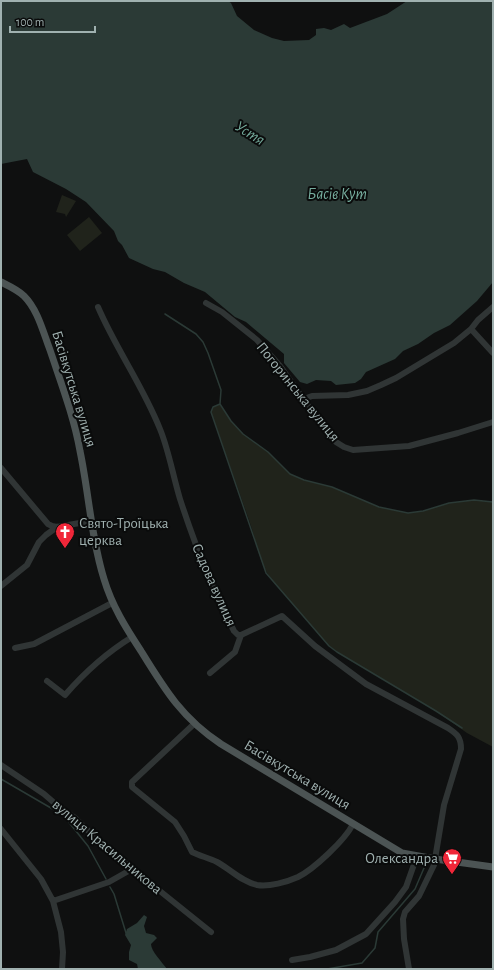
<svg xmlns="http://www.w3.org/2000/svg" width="494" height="970" viewBox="0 0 494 970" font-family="'Alegreya Sans',sans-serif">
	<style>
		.green { fill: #20231b }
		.water { fill: #2b3a36 }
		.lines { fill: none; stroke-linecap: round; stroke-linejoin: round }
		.stream { stroke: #2b3a36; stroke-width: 1.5 }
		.minor { stroke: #303535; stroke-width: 6 }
		.major { stroke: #4c5454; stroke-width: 7 }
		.labels { text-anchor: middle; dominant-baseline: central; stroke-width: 4; stroke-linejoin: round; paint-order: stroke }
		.street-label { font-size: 15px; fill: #a0b1b0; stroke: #0a0b0b }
		.poi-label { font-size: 15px; fill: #a0b1b0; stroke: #0a0b0b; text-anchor: start }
		.water-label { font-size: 16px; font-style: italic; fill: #76ad9e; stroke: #0a0b0b }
	</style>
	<rect width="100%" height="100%" fill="#0f1010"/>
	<!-- green -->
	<path class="green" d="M 62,195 L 76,201 L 66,217 L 65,214 L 56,212 Z
		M 89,217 L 102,233 L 80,251 L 67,235 Z
		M 220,404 L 231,421 L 243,434 L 268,452 L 290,474 L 304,480 L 332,487 L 379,507 L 408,513 L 423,511 L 449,503 L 474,500 L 493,502 L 493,747 L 467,733 L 436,711 L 337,652 L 329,646 L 272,580 C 260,565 257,545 251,526 C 238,488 224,450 211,412 L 213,407 Z"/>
	<!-- water -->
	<path class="water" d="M 1,1 L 228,1 L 231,3 L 237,16 L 254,30 L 272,38 L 284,41 L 309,40 L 316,35 L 316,29 L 324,28 L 331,30 L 344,24 L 350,28 L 387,14 L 407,1 L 493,1 L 493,282 L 477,301 L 450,325 L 434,333 L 418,344 L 403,351 L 395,359 L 366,372 L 361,379 L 355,383 L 336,385 L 331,381 L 316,380 L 307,384 L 300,382 L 284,363 L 284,354 L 246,322 L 235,317 L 205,292 L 184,283 L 165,272 L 153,269 L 129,258 L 122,245 L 118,241 L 114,231 L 86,202 L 66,189 L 33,172 L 27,159 L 1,164 Z
		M 144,915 L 147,917 L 144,926 L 146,933 L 154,935 L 157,938 L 151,944 C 151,951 162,962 167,969 L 138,969 L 137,964 L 129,960 L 129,952 L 131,945 L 125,935 L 127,929 L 137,923 Z"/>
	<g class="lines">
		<!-- stream -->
		<path class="stream" d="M 165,314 L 196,334 L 203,342 L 208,353 L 221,390 L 220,404 L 231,421 L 243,434 L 268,452 L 290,474 L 304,480 L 332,487 L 379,507 L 408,513 L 423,511 L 449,503 L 474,500 L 493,502
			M 220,404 L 213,407 L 211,412 L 266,573 L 329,646 L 337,652 L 436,711 L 462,728
			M 1,779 L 63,815 L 88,846 L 106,879
			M 110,887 L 114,894 L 126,933
			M 327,969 L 362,963 L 375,948 L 378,932 L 415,889 L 424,868"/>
		<!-- minor -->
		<path class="minor" d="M 206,303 L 222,312 L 257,340 L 280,366 L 326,431 L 336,442 L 344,447 L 353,450 L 409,446 L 458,433 L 493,422
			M 98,307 C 116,349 143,386 160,429 C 169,451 173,476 180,499 C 195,545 212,589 234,631 L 238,635 L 241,635 L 282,616 L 315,646 L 366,684 L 448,728 C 457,734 461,737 461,749 L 444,805 L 434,865 L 419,896 L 405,912 L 403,919 L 404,939 L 409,969
			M 471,329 L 493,353
			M 304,399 L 312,396 L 348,395 L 367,391 L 381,385 L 396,378 L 454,343 L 471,329 L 478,320 L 493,307
			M 1,468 L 48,524 L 52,526 L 57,527 L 91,521
			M 1,586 L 27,565 L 39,542 L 46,535 L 57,527
			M 15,648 L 34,644 L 112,603
			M 210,673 L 235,652 L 241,635
			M 47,681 L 65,695 C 85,672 106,653 132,637
			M 194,724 L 132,782 L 132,787 L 175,822 L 184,836 L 192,852 C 200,856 209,858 217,862 C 230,869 242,882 257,885 C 269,887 287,882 298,877 C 314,869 345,840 353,824
			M 1,765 L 44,794 L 59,807 L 75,818 L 105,847 L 211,932
			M 1,829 L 41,879 L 53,901 L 61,932 L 63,952 L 62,969
			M 53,901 L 109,882 L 132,869
			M 292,960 L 310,957 L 336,950 L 366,934 L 395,902 L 406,887 L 417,856"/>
		<!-- major -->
		<path class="major" d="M 1,282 C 9,286 18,290 24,296 C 38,310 43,332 50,350 C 61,383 74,417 80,451 C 89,494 91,537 104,579 C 112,606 126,628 141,651 C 165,690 182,718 221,744 L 402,853 L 435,859 L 493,867"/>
	</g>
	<!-- icons -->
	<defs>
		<g id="church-pin" transform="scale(1)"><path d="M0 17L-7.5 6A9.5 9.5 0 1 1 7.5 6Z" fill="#f02739" stroke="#0a0b0b"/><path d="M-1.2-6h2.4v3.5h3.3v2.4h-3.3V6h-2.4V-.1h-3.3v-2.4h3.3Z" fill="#fff"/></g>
		<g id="supermarket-pin" transform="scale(1)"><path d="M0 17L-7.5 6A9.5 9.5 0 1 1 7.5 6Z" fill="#f02739" stroke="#0a0b0b"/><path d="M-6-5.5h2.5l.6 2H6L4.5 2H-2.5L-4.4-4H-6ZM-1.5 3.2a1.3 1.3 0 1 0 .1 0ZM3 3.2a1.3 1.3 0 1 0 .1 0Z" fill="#fff"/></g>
	</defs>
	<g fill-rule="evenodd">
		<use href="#church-pin" x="65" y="532"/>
		<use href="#supermarket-pin" x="452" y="858"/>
	</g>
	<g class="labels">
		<!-- street labels -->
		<g class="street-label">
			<text transform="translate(74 389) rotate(73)">Басівкутська вулиця</text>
			<text transform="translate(298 392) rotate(51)">Погоринська вулиця</text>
			<text transform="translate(214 585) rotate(66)">Садова вулиця</text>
			<text transform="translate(297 775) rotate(31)">Басівкутська вулиця</text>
			<text transform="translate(107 847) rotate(40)">вулиця Красильникова</text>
		</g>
		<!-- poi labels -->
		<g class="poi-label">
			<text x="79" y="523">Свято-Троїцька<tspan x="79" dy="17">церква</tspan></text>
			<text x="438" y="858" text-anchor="end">Олександра</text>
		</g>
		<!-- water labels -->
		<g class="water-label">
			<text transform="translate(250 133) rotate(32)">Устя</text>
			<text x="337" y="194">Басів Кут</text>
		</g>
	</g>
	<!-- border -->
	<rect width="494" height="970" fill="none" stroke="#a0b1b0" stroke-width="4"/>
	<!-- scale -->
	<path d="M10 26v6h85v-6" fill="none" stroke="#a0b1b0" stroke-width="2"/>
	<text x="16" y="26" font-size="12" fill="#a0b1b0" stroke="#0a0b0b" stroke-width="3" paint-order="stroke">100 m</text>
</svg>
